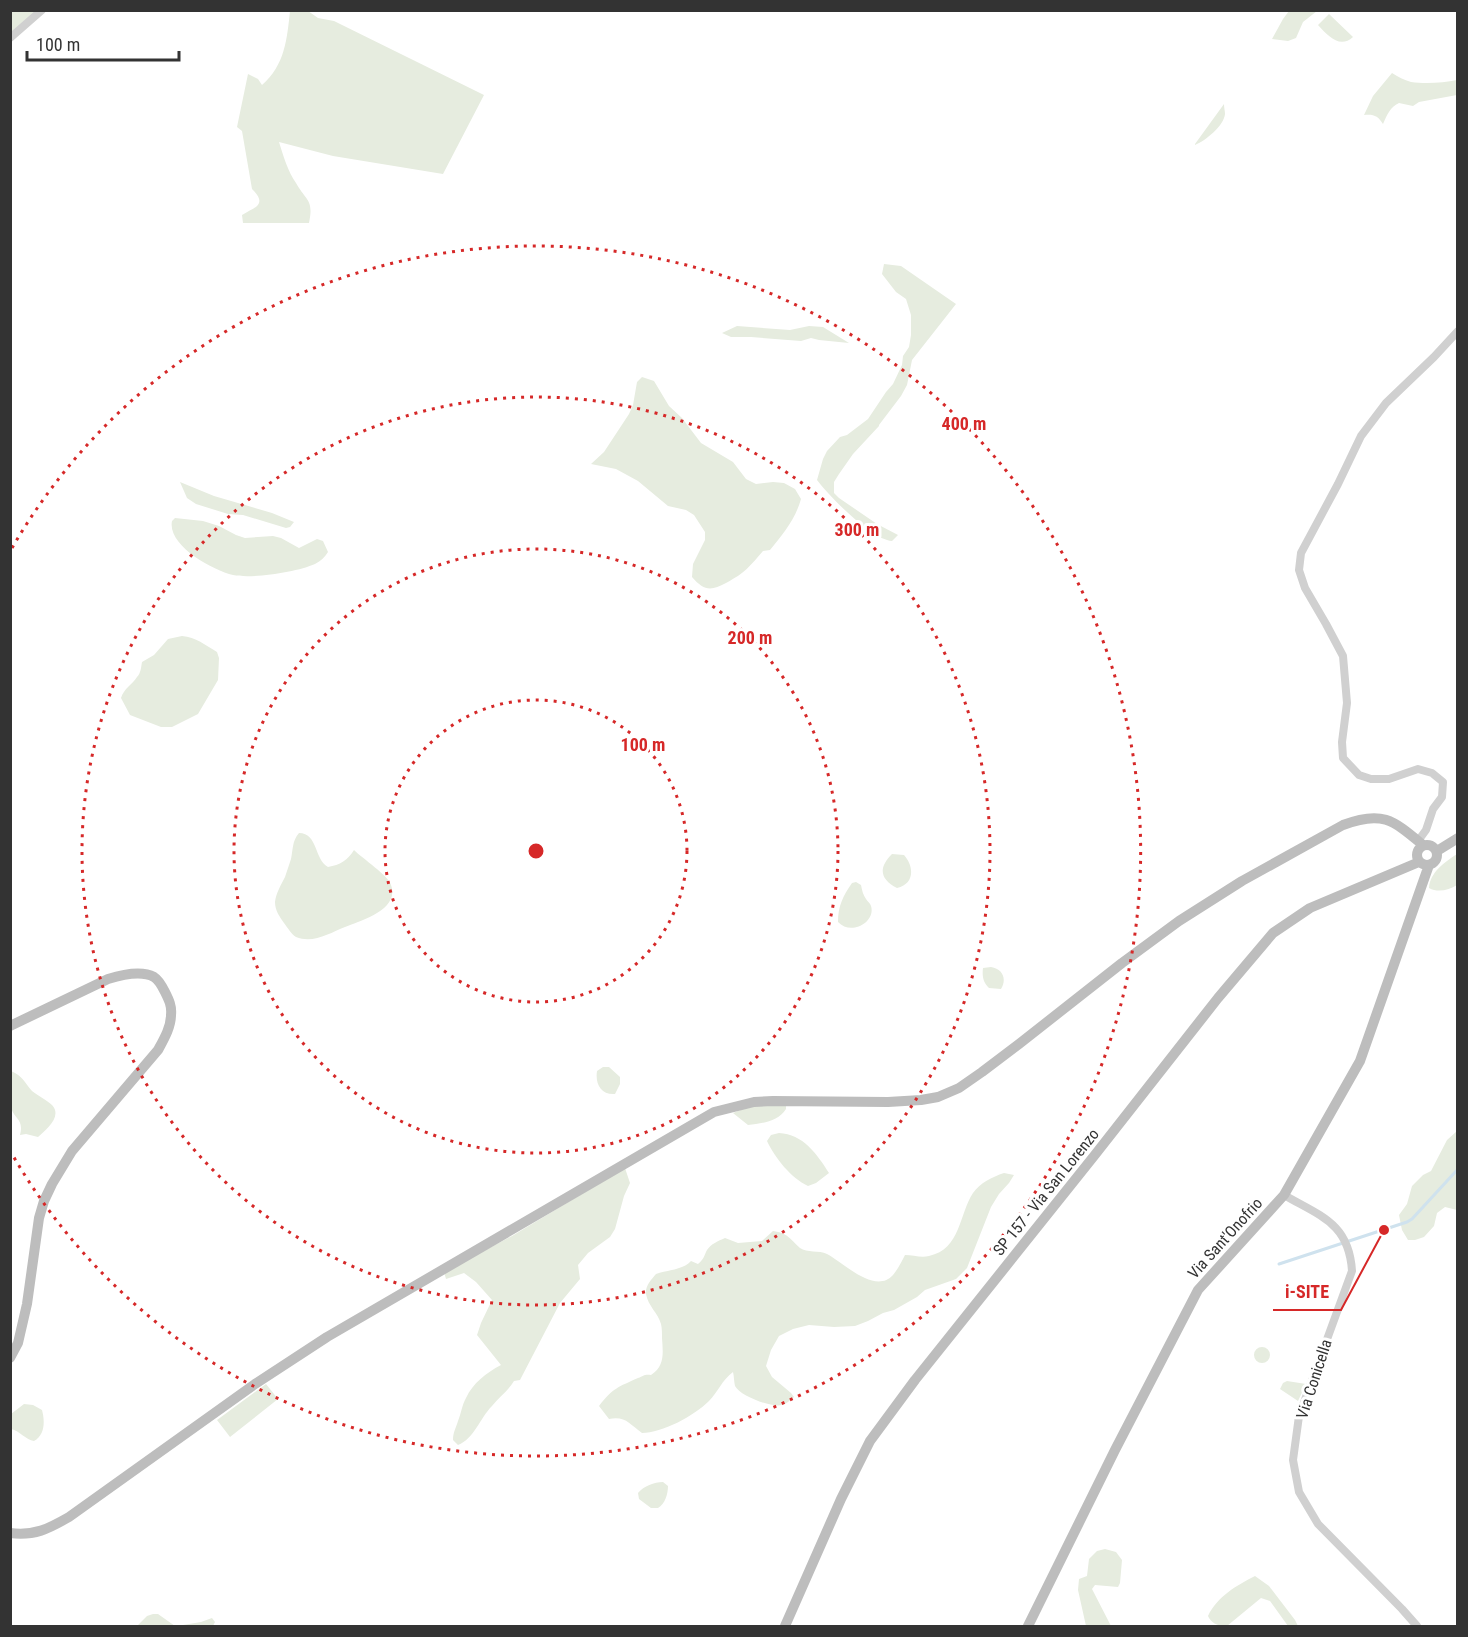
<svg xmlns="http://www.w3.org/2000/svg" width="1468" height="1637" viewBox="0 0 1468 1637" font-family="'Roboto Condensed',sans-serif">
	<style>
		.green { fill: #e6ecdf }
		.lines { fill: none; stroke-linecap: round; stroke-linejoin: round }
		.stream { stroke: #cfe2ee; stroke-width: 3 }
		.street { stroke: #d0d0d0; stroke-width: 8 }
		.secondary { stroke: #bdbdbd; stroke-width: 10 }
		.ring { fill: none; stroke: #d62828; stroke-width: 3; stroke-dasharray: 3 6 }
		.labels { text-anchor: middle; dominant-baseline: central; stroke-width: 6; stroke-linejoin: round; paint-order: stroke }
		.street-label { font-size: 16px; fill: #333; stroke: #fff }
		.centre { fill: #d62828; stroke: #fff; stroke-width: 3 }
		.ring-label { font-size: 18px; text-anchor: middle; font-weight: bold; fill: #d62828; stroke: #fff; stroke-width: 6; stroke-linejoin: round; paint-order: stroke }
		.leader { fill: none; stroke: #d62828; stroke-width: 2 }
		.callout-dot { fill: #d62828; stroke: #fff; stroke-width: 2 }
		.callout-label { font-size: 18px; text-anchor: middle; font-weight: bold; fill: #d62828; stroke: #fff; stroke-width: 6; stroke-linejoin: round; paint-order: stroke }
	</style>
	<rect width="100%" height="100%" fill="#fff"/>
	<!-- green -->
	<path class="green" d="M 11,11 L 38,11 L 11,34 Z
		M 290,11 L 308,11 L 318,18 L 334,21 L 484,95 L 443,174 L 333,156 L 279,142 C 283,155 288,172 296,183 C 306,201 314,199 309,223 L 243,223 L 242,215 C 255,207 268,205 252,189 L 242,131 L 237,127 L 248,74 L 258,79 L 262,85 C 285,65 287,39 290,11 Z
		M 1289,11 L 1317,11 L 1303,22 L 1296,38 L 1288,41 L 1272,39 L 1283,19 Z
		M 1329,14 L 1353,37 C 1340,49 1328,36 1318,25 Z
		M 1392,73 C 1398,77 1404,80 1411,82 C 1425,84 1443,83 1457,80 L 1457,95 L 1419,102 L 1413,106 L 1399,103 C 1390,107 1387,115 1383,124 C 1378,116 1374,114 1364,115 L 1373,96 Z
		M 1224,104 C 1224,108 1225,111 1225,114 C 1224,126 1205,141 1195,145 L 1195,144 Z
		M 884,264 L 901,266 L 956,304 L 912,360 L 907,385 L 901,396 L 879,425 L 879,426 L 853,454 L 839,474 L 834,482 L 834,493 L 839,498 L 877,524 L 898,535 L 892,541 C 872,540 829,496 817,480 L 823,459 L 827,451 L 840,437 L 847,435 L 868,419 L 886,392 L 893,384 L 902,365 L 903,356 L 909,347 L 911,335 L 911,315 L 906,299 L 896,292 L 882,274 Z
		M 737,326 L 790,330 L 809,326 L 823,327 L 849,343 L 819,340 L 811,338 L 801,341 L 751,337 L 731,337 L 722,333 Z
		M 642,377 L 654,381 L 669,406 L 682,418 L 701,443 L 733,462 L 746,479 L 756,484 L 773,482 L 784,483 L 795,489 L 801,499 C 795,520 783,534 770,550 L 763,551 C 750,566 745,573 726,583 C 711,591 704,591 692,577 L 693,564 L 705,540 L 705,532 L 694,515 L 686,510 L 668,506 L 638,481 L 616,469 L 591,464 L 604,452 L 629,414 L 633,405 L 637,382 Z
		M 180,482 L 214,496 L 272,513 L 294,522 L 290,527 L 286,528 L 243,515 L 228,514 L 196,504 L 187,498 Z
		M 175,518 L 203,521 L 219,526 L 236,535 L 245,538 L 273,536 L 281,538 L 299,548 L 317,539 L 323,541 L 328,552 C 325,557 321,561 315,564 C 297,572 252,579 233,575 C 212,570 167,545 172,521 Z
		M 182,636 C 196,637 205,645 217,652 L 219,658 L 218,680 L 198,714 L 172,727 L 161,727 L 130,715 L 121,698 C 124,688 132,685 137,677 C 141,673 141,667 142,662 L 154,655 L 168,639 Z
		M 299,833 C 318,833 314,859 328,867 C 340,865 348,860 354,850 C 363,859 388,875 391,885 C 400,910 360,921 345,927 C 330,933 313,944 296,937 C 291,934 288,928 284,923 C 280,917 275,911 275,902 C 276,893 281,885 285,877 C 287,871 289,865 291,859 C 293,850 292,841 299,833 Z
		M 892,854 L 904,855 C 914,866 915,884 897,888 C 880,879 878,868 892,854 Z
		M 1457,854 L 1457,885 C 1449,890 1438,893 1429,888 C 1430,872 1445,862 1457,854 Z
		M 856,882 L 861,885 C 862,890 863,895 866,899 C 868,902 870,903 871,906 C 876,922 851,936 838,922 C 838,906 843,896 852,883 Z
		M 991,967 C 1003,969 1007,979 1001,989 L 989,988 C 983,982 982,976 983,968 Z
		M 603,1067 L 609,1067 L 620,1077 L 620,1084 L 615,1094 C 601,1095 595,1084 597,1071 Z
		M 11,1071 C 23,1076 24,1082 32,1091 C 38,1096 47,1100 52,1105 C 63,1117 45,1130 38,1137 L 26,1134 L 20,1135 C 24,1119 15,1120 11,1108 C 8,1100 10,1080 11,1071 Z
		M 786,1104 L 786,1109 C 778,1122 762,1123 748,1125 L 733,1113 L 753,1105 Z
		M 1457,1131 L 1457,1210 L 1445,1207 L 1437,1213 L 1434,1226 L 1424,1237 L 1415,1240 L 1408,1240 L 1402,1230 L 1399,1215 L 1407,1204 L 1412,1186 L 1423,1175 L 1431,1171 L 1447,1140 Z
		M 779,1133 C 803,1134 817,1154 829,1173 L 816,1183 L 808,1186 C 791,1178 775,1158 767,1141 L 771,1135 Z
		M 625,1168 L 630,1183 L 624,1196 L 615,1229 L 610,1237 L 588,1253 L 578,1265 L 580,1279 L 560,1303 L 520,1380 L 514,1381 C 508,1391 499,1397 492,1406 C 480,1418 474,1439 458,1445 L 453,1440 C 453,1432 456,1428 458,1421 C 461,1414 462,1405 466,1398 C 473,1383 486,1373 501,1365 L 477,1335 L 481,1323 L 492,1300 L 476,1282 L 464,1273 L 446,1279 L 444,1272 L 512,1236 Z
		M 1004,1173 L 1014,1175 L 1009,1183 L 999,1194 L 991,1207 L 967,1268 L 956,1279 L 925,1290 L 917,1297 L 894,1310 L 883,1313 L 868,1321 L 855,1326 L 834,1327 L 809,1325 L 793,1329 L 779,1336 L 771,1350 L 766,1366 L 772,1377 L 791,1393 L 794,1397 C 790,1400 787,1404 782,1405 C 772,1408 740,1396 735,1386 C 734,1382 734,1376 733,1372 C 722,1380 718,1392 709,1401 C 694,1416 662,1433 642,1433 C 629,1424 626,1416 609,1419 L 599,1406 C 613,1388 618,1387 638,1378 C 644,1376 644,1374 651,1375 C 665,1366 663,1353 662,1338 C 662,1334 662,1328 661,1324 C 658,1313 648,1306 646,1294 C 645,1286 651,1280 656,1274 C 667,1270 683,1270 691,1261 L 698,1264 C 704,1259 704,1256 707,1250 C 711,1244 718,1241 725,1238 L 738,1243 L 762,1241 L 773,1231 C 788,1233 790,1239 800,1248 C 807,1253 819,1250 827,1254 C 844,1263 875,1295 893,1275 C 898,1269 902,1261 905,1255 C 913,1255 921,1258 929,1256 C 961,1249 959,1214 973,1193 C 980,1183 992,1177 1004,1173 Z
		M1254 1355a8 8 0 1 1 16 0a8 8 0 1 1-16 0Z
		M 1287,1381 L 1306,1384 L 1298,1401 L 1280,1389 L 1283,1383 Z
		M 266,1384 L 278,1399 L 230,1437 L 217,1420 Z
		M 24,1404 L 33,1405 L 42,1410 C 45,1421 45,1435 34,1441 C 26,1440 20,1431 11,1429 L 11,1414 Z
		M 663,1482 L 668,1486 C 668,1494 665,1504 658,1508 L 651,1508 L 639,1499 L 638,1493 C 644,1486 654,1482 663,1482 Z
		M 1105,1549 L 1116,1552 L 1122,1560 L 1120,1583 L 1118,1587 L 1095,1585 L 1092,1589 L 1111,1626 L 1086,1626 L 1078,1590 L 1079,1579 L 1087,1576 L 1089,1559 L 1097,1551 Z
		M 1255,1576 L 1269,1586 L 1295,1620 L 1298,1626 L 1288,1626 L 1270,1601 L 1261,1598 L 1227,1626 C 1219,1627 1211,1623 1208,1616 C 1217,1597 1237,1585 1255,1576 Z
		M 153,1614 L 158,1614 L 175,1626 L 137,1626 L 147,1616 Z
		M 212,1618 L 215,1622 L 213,1626 L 177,1626 L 201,1622 Z"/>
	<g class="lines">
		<!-- stream -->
		<path class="stream" d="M 1279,1264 L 1407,1222 L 1412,1219 L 1458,1169"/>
		<!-- street -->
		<path class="street" d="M 10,38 L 42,10
			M 1418,841 L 1426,830 L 1433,809 L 1442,797 L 1443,782 L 1432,773 L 1418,769 L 1389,779 L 1371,779 L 1359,775 L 1343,758 L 1342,742 L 1347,703 L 1343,656 L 1326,624 L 1305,588 L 1299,570 L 1301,553 L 1338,484 L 1361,436 L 1386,403 L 1434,357 L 1458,331
			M 1284,1195 C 1320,1216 1349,1223 1352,1271 L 1299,1416 L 1293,1460 L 1299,1492 L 1318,1524 L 1402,1609 L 1417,1626"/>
		<!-- secondary -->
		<path class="secondary" d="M1417 855a10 10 0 1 1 20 0a10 10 0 1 1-20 0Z
			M 1437,851 L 1458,838
			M 10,1026 L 108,979 C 121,975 141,970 154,977 C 159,980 163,988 165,992 C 169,1000 172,1006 171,1015 C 171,1027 164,1039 158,1050 L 72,1151 L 52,1184 L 44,1201 L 39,1218 L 27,1304 L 18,1343 L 10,1358
			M 10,1533 C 35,1536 48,1529 69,1517 L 255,1384 L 327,1337 L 714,1112 L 754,1102 L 773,1101 L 888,1102 L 921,1100 L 938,1097 L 959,1088 L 982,1072 L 1019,1044 L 1122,963 L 1179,921 L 1242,881 L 1343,825 C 1382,810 1393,820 1423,845
			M 785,1626 L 841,1499 L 870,1441 L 915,1380 L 1094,1156 L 1218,998 L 1273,933 L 1310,908 L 1419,862
			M 1028,1626 L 1115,1450 L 1198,1290 L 1284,1195 L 1360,1061 L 1429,865"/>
	</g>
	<!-- distance rings -->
	<g class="ring">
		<circle cx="536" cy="851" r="151"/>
		<circle cx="536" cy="851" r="302"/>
		<circle cx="536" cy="851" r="454"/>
		<path d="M12 548A605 605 0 1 1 12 1154"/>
	</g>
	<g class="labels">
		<!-- street labels -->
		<g class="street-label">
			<text transform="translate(1046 1192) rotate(-51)">SP 157 - Via San Lorenzo</text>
			<text transform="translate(1225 1238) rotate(-48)">Via Sant'Onofrio</text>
			<text transform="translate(1314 1379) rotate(-72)">Via Conicella</text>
		</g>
	</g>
	<circle cx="536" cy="851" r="9" class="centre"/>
	<g class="ring-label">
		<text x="964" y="430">400 m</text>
		<text x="857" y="536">300 m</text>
		<text x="750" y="644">200 m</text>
		<text x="643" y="751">100 m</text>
	</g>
	<!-- callouts -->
	<path class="leader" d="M1384 1230L1341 1310H1273"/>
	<circle class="callout-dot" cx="1384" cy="1230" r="6"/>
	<g class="callout-label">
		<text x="1307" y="1298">i-SITE</text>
	</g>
	<!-- border -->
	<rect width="1468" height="1637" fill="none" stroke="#333333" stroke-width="24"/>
	<!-- scale -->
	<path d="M27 51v9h152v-9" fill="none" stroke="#333333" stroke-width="3"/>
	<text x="36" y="51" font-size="18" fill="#333333" stroke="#ffffff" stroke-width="4.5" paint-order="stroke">100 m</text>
</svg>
